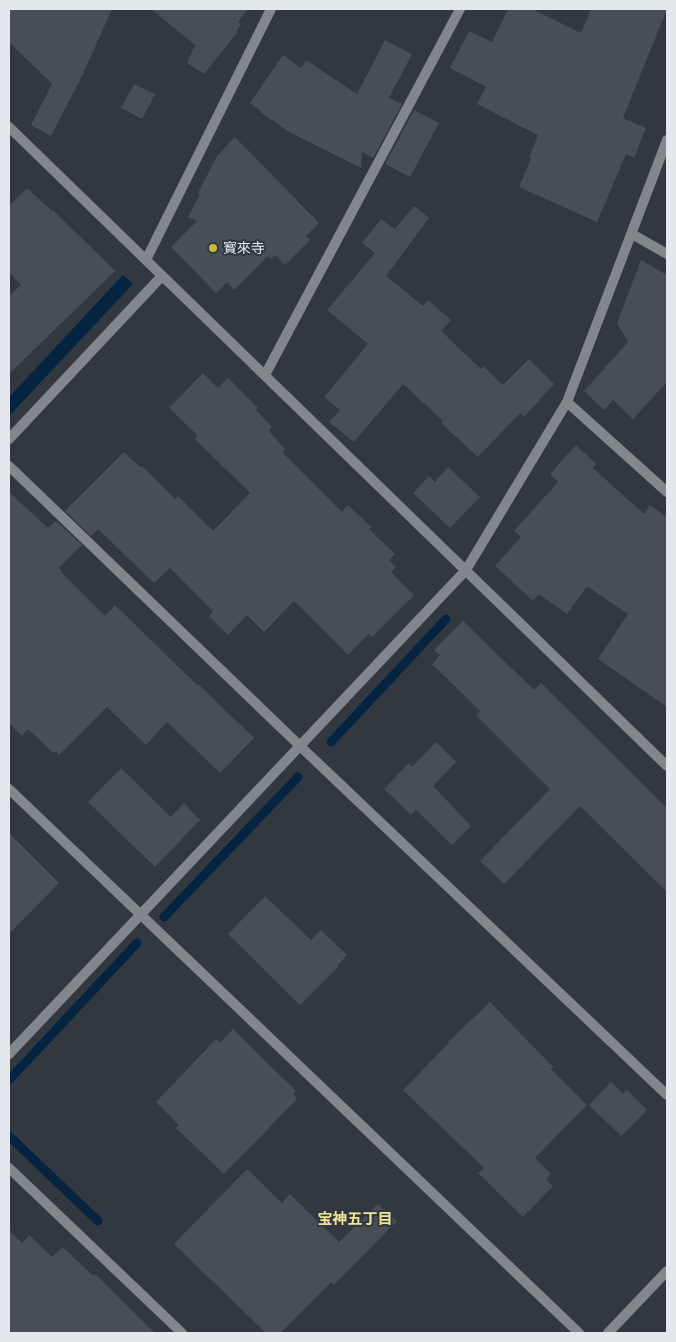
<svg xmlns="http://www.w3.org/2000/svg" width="676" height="1342" viewBox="0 0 676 1342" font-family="Jost,'Noto Sans JP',sans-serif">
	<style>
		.water { fill: #052442 }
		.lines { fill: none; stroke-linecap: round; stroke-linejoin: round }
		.stream { stroke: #052442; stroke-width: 9 }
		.building { fill: #474e56 }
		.minor { stroke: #83868a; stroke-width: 10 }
		.poi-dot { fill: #cbba39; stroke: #313840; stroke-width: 2 }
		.labels { text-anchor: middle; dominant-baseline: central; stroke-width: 4; stroke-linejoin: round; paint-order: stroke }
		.poi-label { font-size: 14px; fill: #e4e8ed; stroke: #313840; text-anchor: start }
		.neighbourhood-label { font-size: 15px; font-weight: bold; fill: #efe495; stroke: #313840 }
	</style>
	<rect width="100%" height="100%" fill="#313840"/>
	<!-- water -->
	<path class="water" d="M 123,275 L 133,284 L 9,416 L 9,397 Z"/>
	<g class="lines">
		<!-- stream -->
		<path class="stream" d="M 331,742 L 446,619
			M 164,917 L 298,777
			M 9,1080 L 137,943
			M 9,1136 L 98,1221"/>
	</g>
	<!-- building -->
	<path class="building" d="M 9,9 L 112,9 L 82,76 L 51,136 L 31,125 L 52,84 L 9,42 Z
		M 151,9 L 248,9 L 238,22 L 241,25 L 236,31 L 238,32 L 204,74 L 187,63 L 195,45 Z
		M 508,9 L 532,9 L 581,33 L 591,9 L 667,9 L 623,118 L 646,128 L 634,158 L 626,154 L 597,222 L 519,187 L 531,159 L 529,158 L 538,135 L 477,104 L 486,87 L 450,68 L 469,31 L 492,42 Z
		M 385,40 L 412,54 L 389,98 L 402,104 L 373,158 L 362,152 L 361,168 L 291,133 L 260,112 L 261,111 L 250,103 L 283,55 L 301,68 L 306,60 L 357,94 Z
		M 134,84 L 155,94 L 142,119 L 121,108 Z
		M 414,110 L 439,123 L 410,177 L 385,164 Z
		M 235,137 L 319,223 L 306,236 L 310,240 L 285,265 L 275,255 L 271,259 L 268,256 L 234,290 L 227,282 L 216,293 L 171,247 L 197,221 L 188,217 L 200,194 L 198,193 L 217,156 Z
		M 27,188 L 52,211 L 53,210 L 115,271 L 9,374 L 9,296 L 21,285 L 9,272 L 9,206 Z
		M 414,206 L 429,218 L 386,276 L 423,306 L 428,300 L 451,320 L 441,331 L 481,369 L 483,366 L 503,385 L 529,359 L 554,384 L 524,417 L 520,413 L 478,457 L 441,423 L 443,421 L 403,384 L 354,442 L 329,422 L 340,410 L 324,397 L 368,344 L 327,310 L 375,253 L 362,243 L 381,219 L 395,229 Z
		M 641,260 L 667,275 L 667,382 L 633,419 L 613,400 L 604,410 L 584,391 L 628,342 L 617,323 Z
		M 203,373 L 218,388 L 228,378 L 258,408 L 256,410 L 272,427 L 269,431 L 285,449 L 282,452 L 342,512 L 348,505 L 371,527 L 369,529 L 395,554 L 389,560 L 396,567 L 391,572 L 414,595 L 372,637 L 369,634 L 348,655 L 294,601 L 264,632 L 247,615 L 228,635 L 209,616 L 213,611 L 170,568 L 154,583 L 98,529 L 91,536 L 65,511 L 124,452 L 140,467 L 142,466 L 175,499 L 178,496 L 213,531 L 250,493 L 195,439 L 198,436 L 169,408 Z
		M 576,445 L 596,464 L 593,468 L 644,514 L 650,505 L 667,517 L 667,707 L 598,659 L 628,614 L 587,586 L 567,614 L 539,594 L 533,601 L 495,566 L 521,537 L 514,531 L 558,482 L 550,474 Z
		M 448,467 L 480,497 L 450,528 L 413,493 L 429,476 L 435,482 Z
		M 9,492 L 48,528 L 56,521 L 82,545 L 59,568 L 62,571 L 61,572 L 105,616 L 115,605 L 197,685 L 198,684 L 254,738 L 220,773 L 167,722 L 146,745 L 107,707 L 59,755 L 56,751 L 53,753 L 28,729 L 22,736 L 9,723 Z
		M 463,621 L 534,690 L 541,683 L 667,808 L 667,892 L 580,806 L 504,884 L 480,861 L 550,789 L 476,715 L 480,711 L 432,664 L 440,655 L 434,650 Z
		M 436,742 L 456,762 L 433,786 L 471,826 L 452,845 L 416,810 L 411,815 L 384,789 L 409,763 L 412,767 Z
		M 121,768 L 171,817 L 184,803 L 200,820 L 155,867 L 88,802 Z
		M 9,833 L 59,883 L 9,934 Z
		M 265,896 L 311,940 L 321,930 L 347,955 L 337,966 L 338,967 L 300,1005 L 228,934 Z
		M 490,1002 L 553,1067 L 551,1069 L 587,1105 L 535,1158 L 551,1174 L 546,1179 L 553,1186 L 523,1217 L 478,1173 L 484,1168 L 403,1090 L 449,1043 L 448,1042 Z
		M 233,1029 L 296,1091 L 293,1094 L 297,1099 L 224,1174 L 176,1128 L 179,1125 L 156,1102 L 216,1039 L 220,1043 Z
		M 611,1082 L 623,1094 L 627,1090 L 647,1110 L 621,1136 L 589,1105 Z
		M 247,1169 L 282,1203 L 290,1194 L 339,1242 L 378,1204 L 397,1221 L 334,1285 L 331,1282 L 280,1333 L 266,1333 L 174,1244 Z
		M 9,1230 L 22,1243 L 29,1235 L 52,1257 L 63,1247 L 93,1276 L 95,1274 L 99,1278 L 155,1333 L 9,1333 Z"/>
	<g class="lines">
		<!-- minor -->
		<path class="minor" d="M 9,127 L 667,766
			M 632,234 L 667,254
			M 146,260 L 271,9
			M 265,375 L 460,9
			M 567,402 L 667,492
			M 9,439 L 162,276
			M 9,466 L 300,746 L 667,1095
			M 9,789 L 579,1333
			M 9,1054 L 466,570 L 567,402 L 667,140
			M 9,1168 L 182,1333
			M 608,1333 L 667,1271"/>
	</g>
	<!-- markers -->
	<circle class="poi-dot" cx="213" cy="248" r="5"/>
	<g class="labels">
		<!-- poi labels -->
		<g class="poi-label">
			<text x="223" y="248">寳來寺</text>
		</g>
		<!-- neighbourhood labels -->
		<g class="neighbourhood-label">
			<text x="355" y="1219">宝神五丁目</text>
		</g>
	</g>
	<!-- border -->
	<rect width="676" height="1342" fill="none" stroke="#e4e8ed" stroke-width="20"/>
</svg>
